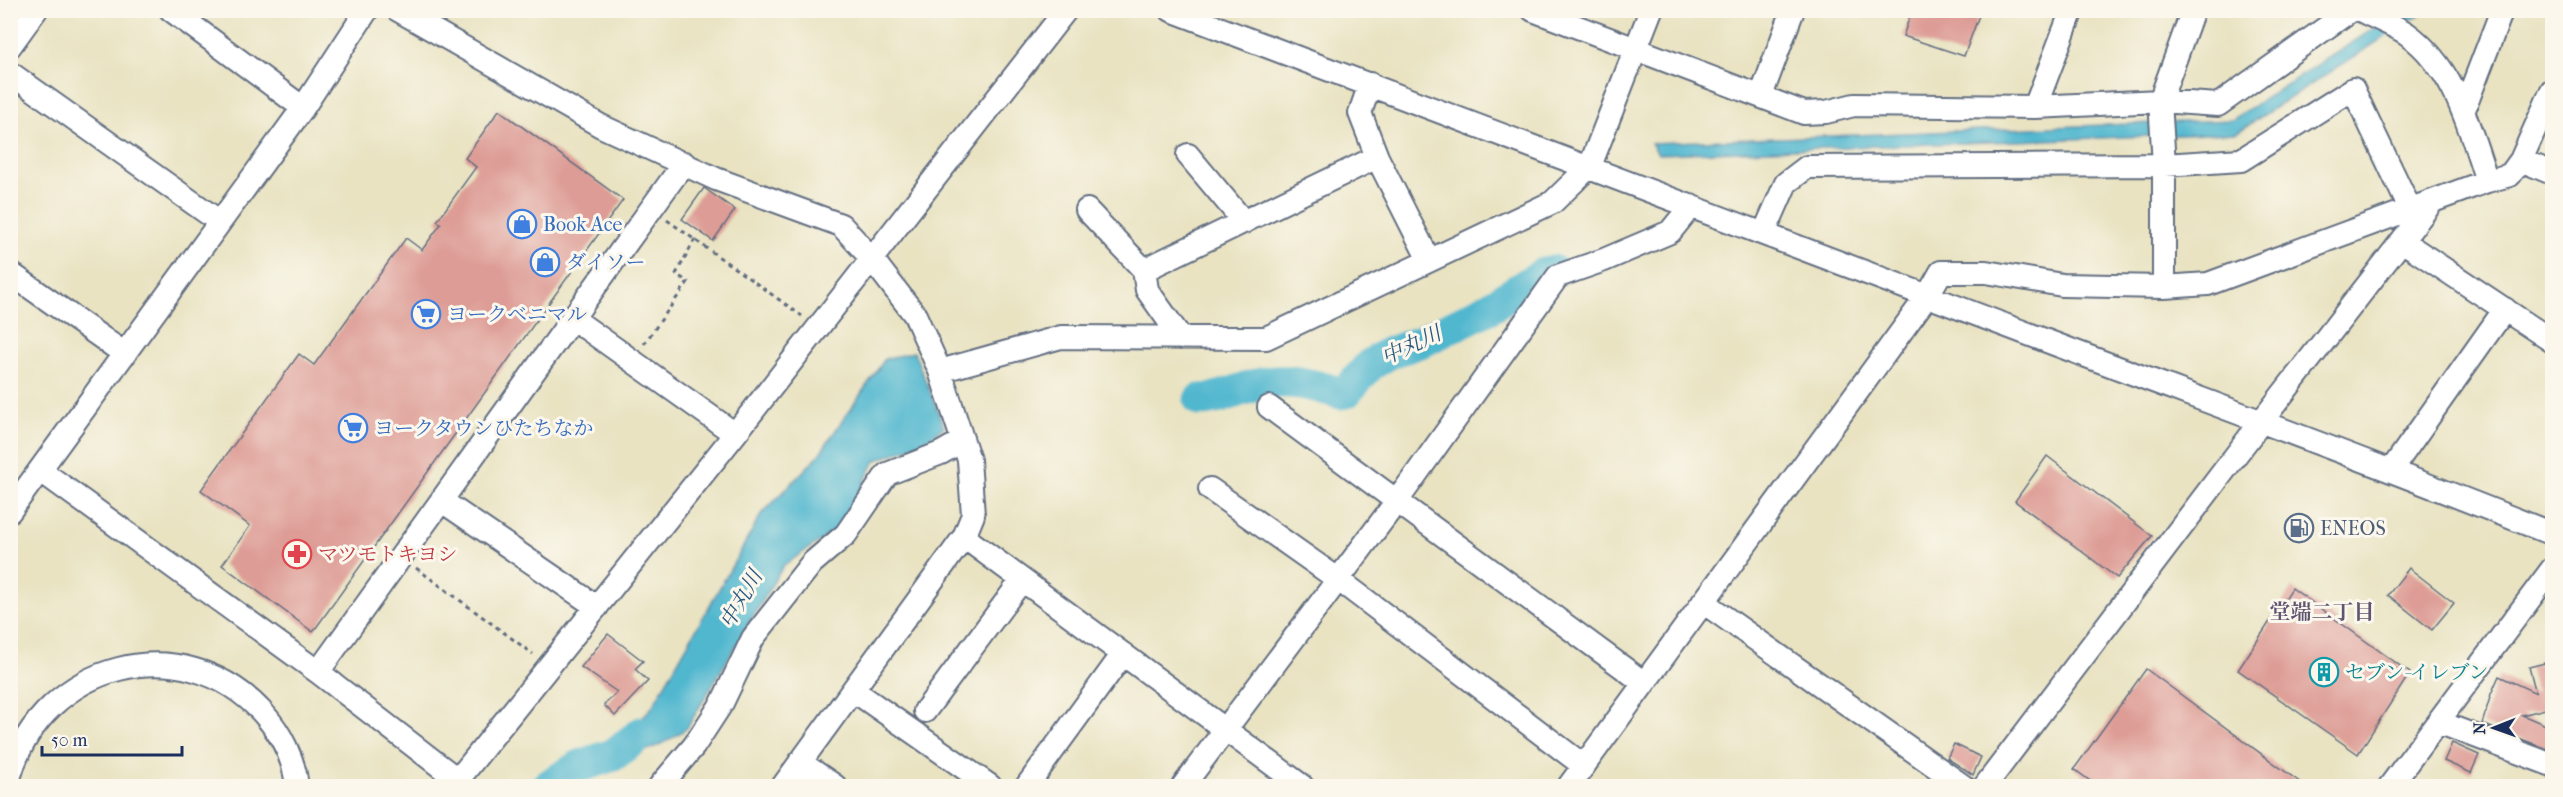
<svg xmlns="http://www.w3.org/2000/svg" width="2563" height="797" viewBox="0 0 2563 797" font-family="'IM FELL French Canon','Noto Serif JP',serif">
	<style>
		.water { fill: #51b7cf; stroke: #367396; stroke-width: 1.5 }
		.lines { fill: none; stroke-linecap: round; stroke-linejoin: round }
		.river { stroke: #51b7cf; stroke-width: 33 }
		.building { fill: #dd9c95 }
		.minor-casing { stroke: #636e81; stroke-width: 26 }
		.path { stroke: #636e81; stroke-width: 3; stroke-dasharray: 4.5 4.5; stroke-linecap: butt }
		.minor { stroke: #fff; stroke-width: 22 }
		.labels { text-anchor: middle; dominant-baseline: central; stroke-width: 6; stroke-linejoin: round; paint-order: stroke }
		.shop-label { font-size: 20px; fill: #366cbe; stroke: #fbf7ec; text-anchor: start }
		.service-label { font-size: 20px; fill: #4e5e75; stroke: #fbf7ec; text-anchor: start }
		.health-label { font-size: 20px; fill: #be3a42; stroke: #fbf7ec; text-anchor: start }
		.culture-label { font-size: 20px; fill: #0d838f; stroke: #fbf7ec; text-anchor: start }
		.water-label { font-size: 21px; font-style: italic; fill: #2b5880; stroke: #fbf7ec }
		.neighbourhood-label { font-size: 21px; font-weight: bold; fill: #5f5571; stroke: #fbf7ec }
	</style>
	<rect width="100%" height="100%" fill="#fbf7ec"/>
	<filter id="ink" filterUnits="userSpaceOnUse"><feTurbulence type="fractalNoise" baseFrequency=".0167" numOctaves="2"/><feDisplacementMap in="SourceGraphic" scale="12" xChannelSelector="R" yChannelSelector="G"/><feConvolveMatrix kernelMatrix="1 2 1 2 8 2 1 2 1" color-interpolation-filters="sRGB"/></filter>
	<filter id="wash" filterUnits="userSpaceOnUse"><feTurbulence type="fractalNoise" baseFrequency=".008" numOctaves="4" result="noise"/><feDisplacementMap in="SourceGraphic" scale="24" xChannelSelector="R" yChannelSelector="G"/><feGaussianBlur stdDeviation="1.35" result="paint"/><feColorMatrix in="noise" values="0 0 0 0 0 0 0 0 0 0 0 0 0 0 0 0 0 1.4 0 .05"/><feComposite in="paint" operator="in"/></filter>
	<g filter="url(#wash)">
		<rect width="100%" height="100%" fill="#e9e3c2"/>
		<!-- water -->
		<path class="water" d="M 2401,11 L 2425,11 L 2236,133 L 1658,154 L 1651,143 L 2232,120 Z
			M 914,352 L 944,427 L 922,443 L 875,461 L 842,526 L 783,566 L 687,728 C 658,749 640,755 604,758 L 652,707 L 761,515 L 818,456 L 885,359 Z"/>
		<g class="lines">
			<!-- river -->
			<path class="river" d="M 1200,400 C 1220,400 1234,391 1253,386 C 1285,377 1310,384 1340,393 L 1346,392 L 1370,365 L 1389,353 L 1423,341 L 1489,308 L 1543,274 L 1553,271
				M 548,786 L 580,766 L 613,755 L 642,733"/>
		</g>
		<g id="blocks">
			<!-- building -->
			<path class="building" d="M 1912,10 L 1981,10 L 1964,56 L 1903,36 Z
				M 499,110 L 623,200 L 313,632 L 222,565 L 250,526 L 201,490 L 299,354 L 314,365 L 406,238 L 422,250 L 441,224 L 437,221 L 476,167 L 465,158 Z
				M 704,188 L 735,210 L 713,241 L 682,219 Z
				M 2047,456 L 2152,536 L 2117,578 L 2015,501 Z
				M 2409,568 L 2454,603 L 2432,630 L 2388,595 Z
				M 2292,588 L 2410,673 L 2358,754 L 2238,670 Z
				M 608,634 L 643,661 L 635,669 L 648,681 L 615,716 L 604,705 L 617,692 L 581,667 Z
				M 2545,663 L 2553,691 L 2553,707 L 2522,715 L 2553,728 L 2550,750 L 2482,724 L 2491,694 L 2499,676 L 2536,693 L 2529,667 Z
				M 2146,669 L 2305,786 L 2097,786 L 2074,769 Z
				M 2452,743 L 2479,755 L 2471,773 L 2444,761 Z
				M 1954,744 L 1981,757 L 1973,775 L 1947,758 Z"/>
		</g>
	</g>
	<g filter="url(#ink)">
		<use href="#blocks" fill-opacity="0" stroke="#636e81" stroke-width="1.5"/>
		<g class="lines">
			<!-- minor casing -->
			<g class="minor-casing">
				<path id="minor" d="M 171,10 L 303,108
					M 398,10 L 601,126 L 716,179 L 841,225 L 872,259 L 915,315 L 940,371 L 969,460 L 973,515 L 964,537 L 783,786
					M 1171,10 C 1468,120 1764,233 2060,346 C 2224,408 2389,468 2552,534
					M 1533,10 L 1804,113 L 1826,112 L 1854,105 L 2035,107 L 2160,101 L 2218,105 L 2351,10
					M 2360,10 C 2375,18 2392,24 2406,33 C 2455,68 2469,127 2487,181
					M 10,46 L 36,10
					M 10,73 L 220,222
					M 1370,84 L 1360,113 L 1377,157 L 1429,260
					M 1761,96 L 1793,10
					M 2035,107 L 2072,10
					M 2463,112 L 2502,10
					M 1188,155 L 1244,222
					M 2521,160 L 2552,90
					M 1087,210 L 1144,270 L 1147,290 L 1181,338
					M 1764,233 L 1786,183 L 1807,167 L 2164,165 L 2241,160 L 2353,89 L 2410,209
					M 2402,241 L 2552,341
					M 1144,270 L 1377,157
					M 10,273 L 125,354
					M 2164,287 L 2164,165 L 2160,101 L 2193,10
					M 572,318 L 735,434
					M 940,371 L 1061,337 L 1266,338 L 1553,202 L 1590,166 L 1651,10
					M 1269,407 L 1644,683
					M 2392,469 L 2505,309
					M 40,470 L 318,672 L 458,780
					M 1210,489 L 1339,580 L 1584,766
					M 442,501 L 597,607
					M 10,511 L 303,108 L 367,10
					M 964,537 L 1302,786
					M 1703,602 L 1963,786
					M 318,672 L 684,163
					M 853,690 L 990,786
					M 925,711 L 1022,580
					M 2438,722 L 2552,765
					M 800,762 L 835,786
					M 10,775 C 43,663 183,625 263,713 C 281,733 294,759 297,786
					M 453,786 L 735,434 L 1066,10
					M 660,786 L 694,746 L 722,703 L 753,638 L 812,563 L 846,534 L 887,474 L 941,453 L 962,441
					M 1027,786 L 1123,654
					M 1183,786 L 1397,501 L 1558,276 L 1604,260 L 1670,232 L 1691,206
					M 1569,786 L 1928,295 L 1941,272 L 1986,272 L 2062,285 L 2164,287 L 2208,284 L 2487,181 L 2510,175 L 2521,160 L 2552,173
					M 1985,786 L 2261,422 L 2432,202
					M 2390,786 L 2552,569"/>
			</g>
			<!-- path -->
			<path class="path" d="M 667,220 L 802,316
				M 644,344 L 688,282 L 676,274 L 695,239
				M 416,568 L 533,654"/>
			<!-- minor -->
			<use href="#minor" class="minor"/>
		</g>
	</g>
	<!-- icons -->
	<defs>
		<g id="shop-ring" transform="scale(1.5)"><circle r="9.5" fill="#fbf7ec" stroke="#3f7fe0" stroke-width="1.5"/><path d="M-5-2.5h2.3a2.7 3.5 0 0 1 5.4 0H5L5.5 6h-11ZM-1.5-2.5h3a1.5 2.3 0 0 0-3 0Z" fill="#3f7fe0"/></g>
		<g id="supermarket-ring" transform="scale(1.5)"><circle r="9.5" fill="#fbf7ec" stroke="#3f7fe0" stroke-width="1.5"/><path d="M-6-5.5h2.5l.6 2H6L4.5 2H-2.5L-4.4-4H-6ZM-1.5 3.2a1.3 1.3 0 1 0 .1 0ZM3 3.2a1.3 1.3 0 1 0 .1 0Z" fill="#3f7fe0"/></g>
		<g id="fuel-ring" transform="scale(1.5)"><circle r="9.5" fill="#fbf7ec" stroke="#5c6f8a" stroke-width="1.5"/><path d="M-5.5-6h7V0h2V4h1.3V-2.5L3-4.5l.8-.8L6-3V5H2.5V1h-1V6h-7ZM-4.2-4.7v3.2H.2V-4.7Z" fill="#5c6f8a"/></g>
		<g id="pharmacy-ring" transform="scale(1.5)"><circle r="9.5" fill="#fbf7ec" stroke="#e0444e" stroke-width="1.5"/><path d="M-2-6h4v4h4v4h-4v4h-4v-4h-4v-4h4Z" fill="#e0444e"/></g>
		<g id="building-ring" transform="scale(1.5)"><circle r="9.5" fill="#fbf7ec" stroke="#0f9aa8" stroke-width="1.5"/><path d="M-4-6H4V6H1V3H-1V6H-4ZM-2.5-4.3h1.7v1.8h-1.7ZM.8-4.3h1.7v1.8H.8ZM-2.5-1h1.7V.8h-1.7ZM.8-1h1.7V.8H.8Z" fill="#0f9aa8"/></g>
	</defs>
	<g fill-rule="evenodd">
		<use href="#shop-ring" x="522" y="224"/>
		<use href="#shop-ring" x="545" y="262"/>
		<use href="#supermarket-ring" x="426" y="314"/>
		<use href="#supermarket-ring" x="353" y="428"/>
		<use href="#fuel-ring" x="2299" y="528"/>
		<use href="#pharmacy-ring" x="297" y="554"/>
		<use href="#building-ring" x="2324" y="672"/>
	</g>
	<g class="labels">
		<!-- shop labels -->
		<g class="shop-label">
			<text x="543" y="224">Book Ace</text>
			<text x="566" y="262">ダイソー</text>
			<text x="447" y="314">ヨークベニマル</text>
			<text x="374" y="428">ヨークタウンひたちなか</text>
		</g>
		<!-- service labels -->
		<g class="service-label">
			<text x="2320" y="528">ENEOS</text>
		</g>
		<!-- health labels -->
		<g class="health-label">
			<text x="318" y="554">マツモトキヨシ</text>
		</g>
		<!-- culture labels -->
		<g class="culture-label">
			<text x="2345" y="672">セブン-イレブン</text>
		</g>
		<!-- water labels -->
		<g class="water-label">
			<text transform="translate(1411 345) rotate(-25)">中丸川</text>
			<text transform="translate(741 599) rotate(-60)">中丸川</text>
		</g>
		<!-- neighbourhood labels -->
		<g class="neighbourhood-label">
			<text x="2322" y="612">堂端二丁目</text>
		</g>
	</g>
	<!-- margin -->
	<rect width="2563" height="797" fill="none" stroke="#fbf7ec" stroke-width="36"/>
	<!-- north arrow -->
	<g transform="translate(2494 728) rotate(269)" stroke="#fbf7ec" stroke-width="4.5" paint-order="stroke">
	<path d="M0-4.5L10 22L0 15L-10 22Z" fill="#1b2f5e"/>
	<text y="-9" font-size="16" font-weight="bold" text-anchor="middle" fill="#1b2f5e">N</text>
	</g>
	<!-- scale -->
	<path d="M42 746v9h140v-9" fill="none" stroke="#1b2f5e" stroke-width="3"/>
	<text x="51" y="746" font-size="18" fill="#1b2f5e" stroke="#fbf7ec" stroke-width="4.5" paint-order="stroke">50 m</text>
</svg>
